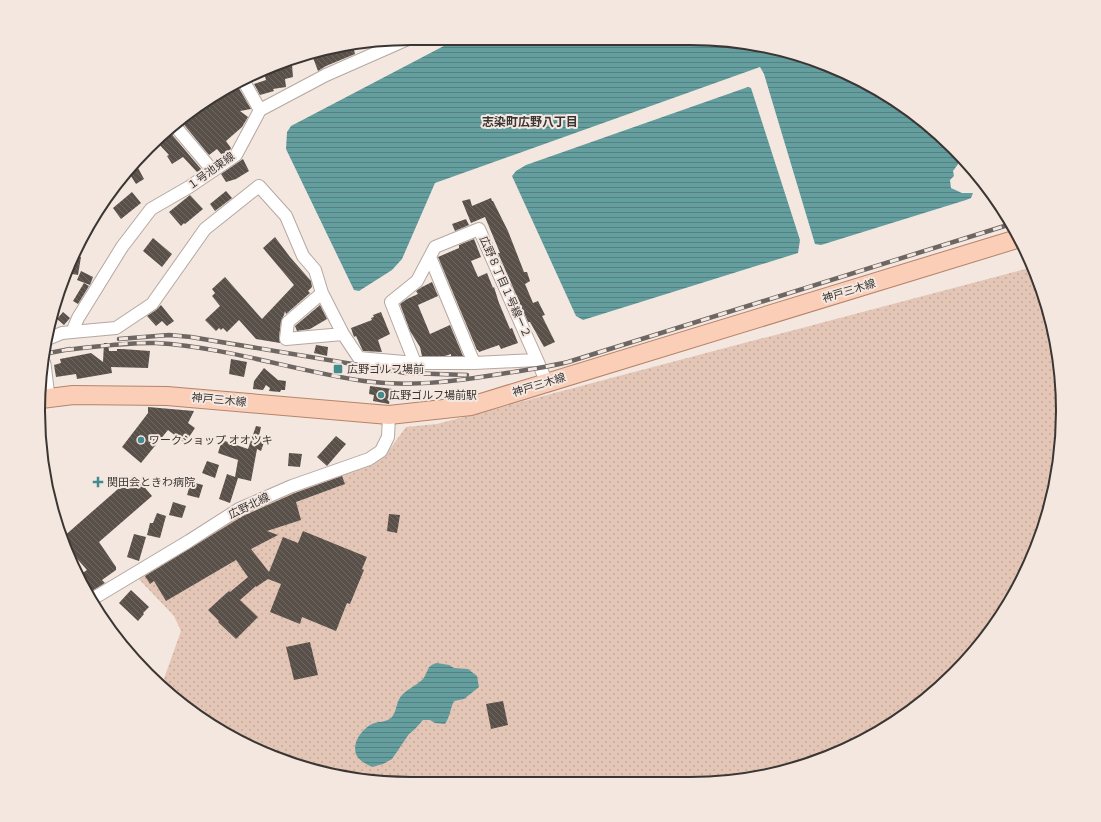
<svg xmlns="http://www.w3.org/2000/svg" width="1101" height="822" viewBox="0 0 1101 822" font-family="'Varela Round','Noto Sans JP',sans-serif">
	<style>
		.grass { fill: url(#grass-dots) }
		.water { fill: url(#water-rules) }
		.building { fill: url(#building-back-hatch) }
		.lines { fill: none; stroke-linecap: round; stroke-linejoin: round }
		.minor-casing { stroke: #b4a8a1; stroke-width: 14 }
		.tertiary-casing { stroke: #b4a8a1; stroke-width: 17 }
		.primary-casing { stroke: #b5846a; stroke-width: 20 }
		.minor { stroke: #fff; stroke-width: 12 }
		.tertiary { stroke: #fff; stroke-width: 15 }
		.primary { stroke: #faceb7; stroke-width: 18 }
		.rail-casing { stroke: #6d6662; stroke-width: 4.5 }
		.rail { stroke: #f3e7e0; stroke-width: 3; stroke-dasharray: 9; stroke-linecap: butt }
		.poi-dot { fill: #438b8d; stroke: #f3e7e0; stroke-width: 1.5 }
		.labels { text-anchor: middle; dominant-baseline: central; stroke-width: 4; stroke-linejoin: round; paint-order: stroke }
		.street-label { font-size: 11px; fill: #3b3633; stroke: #f3e7e0 }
		.poi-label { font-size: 11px; fill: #3b3633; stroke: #f3e7e0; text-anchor: start }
		.neighbourhood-label { font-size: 12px; font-weight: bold; fill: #3b3633; stroke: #f3e7e0 }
		.rim { fill: none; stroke: #3b3633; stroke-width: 2 }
	</style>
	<defs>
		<pattern id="grass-dots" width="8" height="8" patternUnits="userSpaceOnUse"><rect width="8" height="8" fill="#e4c6b6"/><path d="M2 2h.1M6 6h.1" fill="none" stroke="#c4ab9d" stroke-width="1.8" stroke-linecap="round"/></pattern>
		<pattern id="water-rules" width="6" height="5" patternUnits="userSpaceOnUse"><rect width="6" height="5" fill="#649e9f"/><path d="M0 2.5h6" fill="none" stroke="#548282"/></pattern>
		<pattern id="building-back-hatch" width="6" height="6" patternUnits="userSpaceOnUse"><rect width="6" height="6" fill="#5a504a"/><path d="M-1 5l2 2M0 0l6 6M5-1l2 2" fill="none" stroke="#6f6762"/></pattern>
	</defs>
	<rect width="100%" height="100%" fill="#f3e7e0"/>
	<!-- grass -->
	<path class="grass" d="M 1033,267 L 1050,315 L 1062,387 L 1060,460 L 1043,531 L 1013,598 L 970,657 L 917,707 L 833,756 L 739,781 L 386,783 L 314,771 L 225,734 L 165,692 L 161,687 L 181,631 L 174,616 L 136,576 L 244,510 L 384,457 L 406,427 L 437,424 Z"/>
	<!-- water -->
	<path class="water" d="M 459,38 L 714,39 L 786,51 L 897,101 L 961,160 L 953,171 L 954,176 L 950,180 L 951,188 L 962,193 L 973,193 L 971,198 L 966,200 L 821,245 L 815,244 L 764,74 L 760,67 L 435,183 L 402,259 L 392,270 L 359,291 L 354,290 L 286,149 L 287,132 L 291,126 Z
		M 748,87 L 751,88 L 800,240 L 798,253 L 583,320 L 576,316 L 512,176 L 516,171 L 526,165 Z
		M 437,663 L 449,665 L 454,668 L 468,669 L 477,676 L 479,687 L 464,699 L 454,701 C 450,709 450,717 445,724 L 435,723 L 430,720 L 423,720 L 415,729 L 409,734 L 392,759 L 383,764 L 372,767 C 366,764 358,760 356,754 C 352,742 362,729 372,724 C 378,721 386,723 392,717 C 397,711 396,701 402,695 C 407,689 416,686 422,680 C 429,673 425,666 437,663 Z"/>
	<!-- building -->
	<path class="building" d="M 353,46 L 355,54 L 326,66 L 318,71 L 312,55 L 330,49 Z
		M 292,65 L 293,77 L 285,79 L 286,87 L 273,89 L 274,91 L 260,95 L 254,84 L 266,80 L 264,73 Z
		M 237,85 L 251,109 L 240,111 L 248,117 L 242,127 L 226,141 L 231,148 L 230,150 L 222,155 L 217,149 L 209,155 L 181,121 L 192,113 L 193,114 L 206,103 L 207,105 L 221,93 L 220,91 L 224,88 Z
		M 169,131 L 201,169 L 200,171 L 197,172 L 183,157 L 172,164 L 167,156 L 169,155 L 156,141 Z
		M 243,159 L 249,171 L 236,179 L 226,182 L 221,174 Z
		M 137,166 L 144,179 L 136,184 L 129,173 Z
		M 226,191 L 232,198 L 215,211 L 210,204 Z
		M 132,192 L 141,203 L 121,219 L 113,208 Z
		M 190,195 L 203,209 L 185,224 L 184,223 L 181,226 L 169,212 Z
		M 491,198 L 492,201 L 493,201 L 508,231 L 524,272 L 527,272 L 530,281 L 525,284 L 533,303 L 538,301 L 545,315 L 542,316 L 555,342 L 544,347 L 530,322 L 528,322 L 498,253 L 500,253 L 485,217 L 471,223 L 462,201 L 470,199 L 472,206 Z
		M 466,219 L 469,225 L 455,231 L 452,224 Z
		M 275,237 L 290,257 L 311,281 L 312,287 L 308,291 L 310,293 L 286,314 L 285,311 L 284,315 L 281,321 L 279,338 L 280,343 L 256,339 L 239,320 L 227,332 L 223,328 L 221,330 L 219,328 L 216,331 L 205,320 L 220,306 L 212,296 L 215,293 L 212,289 L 225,277 L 262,319 L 294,285 L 263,248 Z
		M 153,238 L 172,254 L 162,267 L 143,251 Z
		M 474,239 L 481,257 L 471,261 L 478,277 L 487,273 L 493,288 L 494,287 L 499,303 L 510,329 L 512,328 L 518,343 L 501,349 L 499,345 L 479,352 L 478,350 L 477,350 L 438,257 L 459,248 L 459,245 Z
		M 73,256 L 81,257 L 78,275 L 67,273 Z
		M 81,271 L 93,277 L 90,285 L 77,280 Z
		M 432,282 L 438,296 L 418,305 L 430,334 L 450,325 L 463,356 L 451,356 L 451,354 L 445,356 L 422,356 L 420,347 L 410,331 L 400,304 L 407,299 L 418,294 L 416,291 L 422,287 Z
		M 84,283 L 89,286 L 78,304 L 73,301 Z
		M 161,305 L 174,321 L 167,326 L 162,321 L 156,326 L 147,316 L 156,310 Z
		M 320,305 L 327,319 L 310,329 L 297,331 L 295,326 Z
		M 63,312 L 70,318 L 64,325 L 57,319 Z
		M 381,312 L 390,334 L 378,340 L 382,352 L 363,351 L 356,336 L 354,337 L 351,328 L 372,320 L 371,318 L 374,317 L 373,315 Z
		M 104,343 L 108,343 L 109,351 L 117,351 L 117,349 L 122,349 L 150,351 L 148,368 L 111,367 L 112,373 L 77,379 L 76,374 L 56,377 L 54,365 L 61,363 L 60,359 L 91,353 L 103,362 Z
		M 316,345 L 328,347 L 327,356 L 314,353 Z
		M 231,359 L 247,362 L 244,377 L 229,374 Z
		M 264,368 L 278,380 L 286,381 L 285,390 L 281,390 L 280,392 L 269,391 L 270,388 L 266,385 L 263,390 L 253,389 L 254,381 Z
		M 370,386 L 392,389 L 389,404 L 373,401 L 374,395 L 369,394 Z
		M 148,407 L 194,411 L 188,423 L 195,428 L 185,443 L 168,430 L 141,463 L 122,447 L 145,417 L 148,413 Z
		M 256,426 L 261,427 L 259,436 L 265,439 L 261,451 L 257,449 L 251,481 L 238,478 L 230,503 L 219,499 L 227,474 L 235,477 L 238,460 L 218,453 L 222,440 L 248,449 Z
		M 336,436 L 346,444 L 327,466 L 317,457 Z
		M 289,453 L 302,454 L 300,467 L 288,466 Z
		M 207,461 L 219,465 L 215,478 L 202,473 Z
		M 134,475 L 152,496 L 99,542 L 116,567 L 116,570 L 102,580 L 105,583 L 92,591 L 81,574 L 87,570 L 72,553 L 70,554 L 62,538 Z
		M 342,476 L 345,484 L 296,502 L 301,520 L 267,531 L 278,535 L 251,549 L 269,572 L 283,537 L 298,543 L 303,531 L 367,557 L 362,569 L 364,570 L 350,604 L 347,603 L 336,631 L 302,617 L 300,624 L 270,612 L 281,584 L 268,579 L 256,587 L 256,586 L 240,600 L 258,617 L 236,639 L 218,622 L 219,621 L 208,610 L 221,598 L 229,591 L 230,592 L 248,577 L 236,560 L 166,601 L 154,581 L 150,584 L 145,576 L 243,516 L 295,493 Z
		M 191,482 L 203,485 L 199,498 L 187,495 Z
		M 173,502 L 186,506 L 182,518 L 169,515 Z
		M 157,513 L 166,516 L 160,538 L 147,535 L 150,523 L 153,523 Z
		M 389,514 L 400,515 L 397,533 L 387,531 Z
		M 134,534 L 146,537 L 139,561 L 127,557 Z
		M 131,590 L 149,607 L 143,613 L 144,614 L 138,621 L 119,603 Z
		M 310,642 L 318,675 L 294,680 L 286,647 Z
		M 503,701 L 508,725 L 491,729 L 486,704 Z"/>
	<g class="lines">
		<!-- minor casing -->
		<g class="minor-casing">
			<path id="minor" d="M 243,80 L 260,110
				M 175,126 L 213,171
				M 430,257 L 474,363
				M 322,293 L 288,322 L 286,339 L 343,334
				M 72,332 L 116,328 L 152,304 L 205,229 L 259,186 L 286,216 L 303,256 L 315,270 L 322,293 L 343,334 L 359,358 L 415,363 L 474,363 L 537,360 L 547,383
				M 45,340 L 62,333 L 72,332 L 78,318 L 122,247 L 151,209 L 189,187 L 236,155 L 260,110 L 326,75 L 410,38
				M 415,363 L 391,302 L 417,281 L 435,247 L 479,229 L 537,360
				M 94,598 L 189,541 L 239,509 L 292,486 L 369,459 L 381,451 L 388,437 L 389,415"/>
		</g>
		<!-- tertiary casing -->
		<g class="tertiary-casing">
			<path id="tertiary" d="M 43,364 L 47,397"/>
		</g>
		<!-- primary casing -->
		<g class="primary-casing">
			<path id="primary" d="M 41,399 L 73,395 L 167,396 L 389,415 L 471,406 L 1020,238"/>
		</g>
		<!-- minor -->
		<use href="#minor" class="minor"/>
		<!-- tertiary -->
		<use href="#tertiary" class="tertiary"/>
		<!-- primary -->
		<use href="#primary" class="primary"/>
		<!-- rail casing -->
		<g class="rail-casing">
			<path id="rail" d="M 119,339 L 169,335 L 191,337 L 406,373 L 467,375
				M 65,350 C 95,347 126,342 156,343 C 227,347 294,371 364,381 C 408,387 451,382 494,375 C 519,371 543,368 568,362 L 1011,224
				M 44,354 L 70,349"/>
		</g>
		<!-- rail -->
		<use href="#rail" class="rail"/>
	</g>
	<!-- markers -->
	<g class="poi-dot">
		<rect x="333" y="364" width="10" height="10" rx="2"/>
		<circle cx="381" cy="395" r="4"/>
		<circle cx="141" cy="440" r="4"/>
		<path d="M96 476h4v4h4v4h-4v4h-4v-4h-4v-4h4z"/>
	</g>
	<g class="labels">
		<!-- street labels -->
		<g class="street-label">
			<text transform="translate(211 171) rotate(-36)">１号池東線</text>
			<text transform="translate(505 287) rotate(66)">広野８丁目１号線ー２</text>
			<text transform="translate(849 291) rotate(-17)">神戸三木線</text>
			<text transform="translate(539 385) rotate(-17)">神戸三木線</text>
			<text transform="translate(219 400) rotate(5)">神戸三木線</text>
			<text transform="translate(249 506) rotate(-26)">広野北線</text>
		</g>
		<!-- poi labels -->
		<g class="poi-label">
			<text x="347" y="369">広野ゴルフ場前</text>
			<text x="389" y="395">広野ゴルフ場前駅</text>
			<text x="149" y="440">ワークショップ オオツキ</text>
			<text x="107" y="482">関田会ときわ病院</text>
		</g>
		<!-- neighbourhood labels -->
		<g class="neighbourhood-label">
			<text x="530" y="122">志染町広野八丁目</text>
		</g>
	</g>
	<!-- crop -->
	<path d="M0 0H1101V822H0ZM411 45H690A366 366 0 0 1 1056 411V411A366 366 0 0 1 690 777H411A366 366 0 0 1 45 411V411A366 366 0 0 1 411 45Z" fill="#f3e7e0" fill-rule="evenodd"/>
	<path class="rim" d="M411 45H690A366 366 0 0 1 1056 411V411A366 366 0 0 1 690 777H411A366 366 0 0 1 45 411V411A366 366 0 0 1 411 45Z"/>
</svg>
